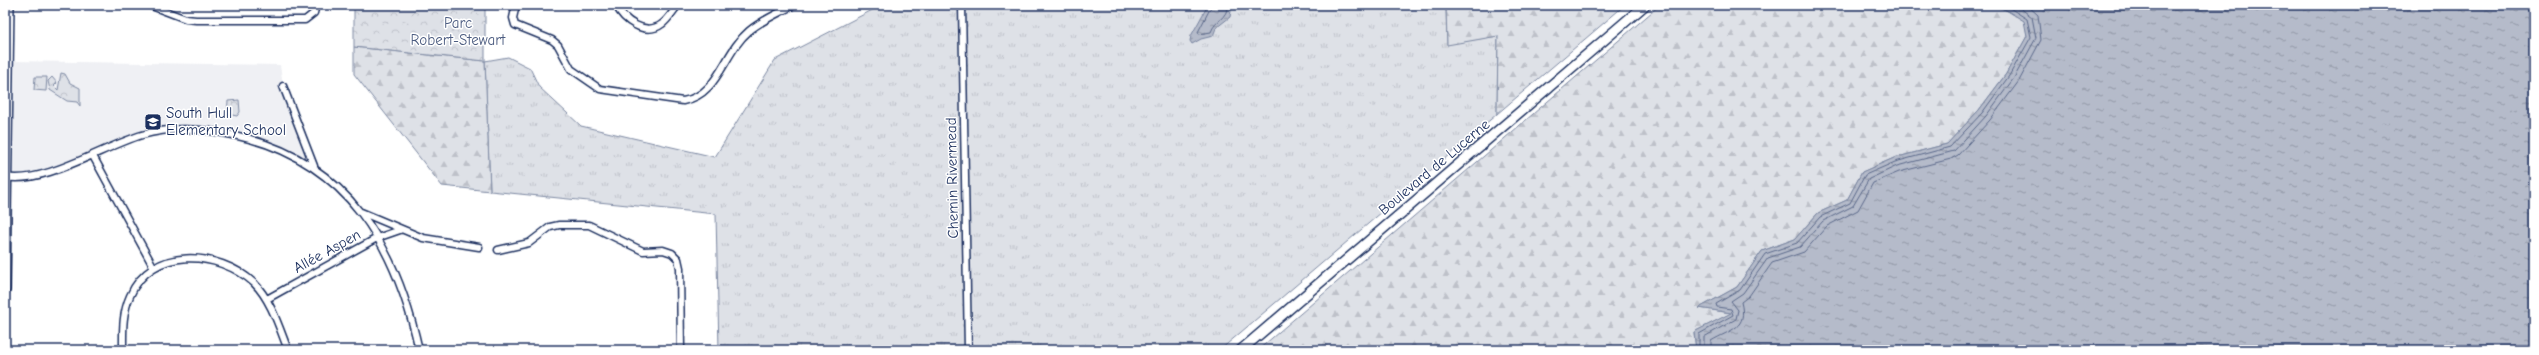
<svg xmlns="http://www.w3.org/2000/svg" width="2539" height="355" viewBox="0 0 2539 355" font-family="'Comic Neue',sans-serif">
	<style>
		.built { fill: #eff0f4 }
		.grass { fill: url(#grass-tufts); stroke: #7c88a2 }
		.forest { fill: url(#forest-firs); stroke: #7c88a2 }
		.park { fill: url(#park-crowns); stroke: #7c88a2 }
		.water { fill: url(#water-ripples); stroke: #77839f }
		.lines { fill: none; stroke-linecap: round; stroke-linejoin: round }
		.shore { stroke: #596789; stroke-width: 1 }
		.street-casing { stroke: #1b2f5e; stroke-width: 9 }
		.secondary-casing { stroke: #1b2f5e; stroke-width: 12 }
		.street { stroke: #fff; stroke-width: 6 }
		.secondary { stroke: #fff; stroke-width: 9 }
		.labels { text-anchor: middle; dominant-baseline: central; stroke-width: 3; stroke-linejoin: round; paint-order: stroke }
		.park-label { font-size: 15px; fill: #4c5c80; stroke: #fff }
		.poi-label { font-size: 15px; fill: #1b2f5e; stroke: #fff; text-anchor: start }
		.street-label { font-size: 15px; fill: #1b2f5e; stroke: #fff }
	</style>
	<defs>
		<pattern id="grass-tufts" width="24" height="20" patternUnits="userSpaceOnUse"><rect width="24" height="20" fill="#dee1e7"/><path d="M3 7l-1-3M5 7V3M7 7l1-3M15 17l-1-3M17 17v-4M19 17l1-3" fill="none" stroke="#bec1c9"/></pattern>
		<pattern id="forest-firs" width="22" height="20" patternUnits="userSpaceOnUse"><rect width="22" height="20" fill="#dee1e7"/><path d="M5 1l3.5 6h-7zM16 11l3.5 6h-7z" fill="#bec1c9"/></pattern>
		<pattern id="park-crowns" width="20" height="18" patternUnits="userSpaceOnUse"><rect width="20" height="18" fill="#dee1e7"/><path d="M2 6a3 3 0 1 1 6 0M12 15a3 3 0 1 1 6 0" fill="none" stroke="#bec1c9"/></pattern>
		<pattern id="water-ripples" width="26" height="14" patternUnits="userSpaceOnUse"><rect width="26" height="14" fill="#b5bbca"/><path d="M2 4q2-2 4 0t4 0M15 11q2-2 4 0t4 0" fill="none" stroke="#9298a7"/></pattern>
	</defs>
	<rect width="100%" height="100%" fill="#fff"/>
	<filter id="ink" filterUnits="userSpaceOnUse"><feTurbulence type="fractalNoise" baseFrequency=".025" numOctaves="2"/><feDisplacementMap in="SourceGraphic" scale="8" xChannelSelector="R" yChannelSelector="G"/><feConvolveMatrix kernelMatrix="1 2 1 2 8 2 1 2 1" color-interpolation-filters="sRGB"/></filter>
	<g filter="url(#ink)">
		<!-- built -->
		<path class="built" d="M 9,61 L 280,65 L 283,86 L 314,166 L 273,146 L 204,130 L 143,135 L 49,172 L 8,178 Z"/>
		<!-- grass -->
		<path class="grass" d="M 882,5 L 1446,5 L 1447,44 L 1498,36 L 1497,114 L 1220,350 L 719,350 L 716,214 L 490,191 L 485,61 L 508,57 L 530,68 L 539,87 L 581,126 L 715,157 L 775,60 Z"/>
		<!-- forest -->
		<path class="forest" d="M 1446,5 L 1625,5 L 1497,114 L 1498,36 L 1447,45 Z
			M 1660,5 L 1993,5 L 2006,10 L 2025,21 L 2027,36 L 2006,74 L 1979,110 L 1947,144 L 1894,158 L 1862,172 L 1847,200 L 1818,213 L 1795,239 L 1762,251 L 1737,287 L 1699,308 L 1732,313 L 1694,332 L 1696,350 L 1258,350 Z
			M 354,47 L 485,61 L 490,191 L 442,186 L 354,74 Z"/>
		<!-- park -->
		<path class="park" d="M 354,5 L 485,5 L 485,61 L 354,47 Z
			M 61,73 L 65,74 L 70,83 L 80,88 L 80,106 L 77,102 L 67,101 L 50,90 L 48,81 L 52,77 L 57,83 L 54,86 L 58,90 Z
			M 35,77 L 47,77 L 46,91 L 34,90 Z
			M 239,100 L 240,112 L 237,116 L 227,114 L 228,101 Z"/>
		<!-- water -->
		<path class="water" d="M 1208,5 L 1232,5 L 1230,17 L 1216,28 L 1213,36 L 1201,39 L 1192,44 L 1190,41 L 1191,36 Z
			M 1993,5 L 2534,5 L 2534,350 L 1696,350 L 1694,332 L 1731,313 L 1699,308 L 1737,287 L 1762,251 L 1795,239 L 1818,213 L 1847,200 L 1862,172 L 1894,158 L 1947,144 L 1979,110 L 2006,74 L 2027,36 L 2024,21 L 2006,10 Z"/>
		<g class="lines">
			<!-- shore -->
			<path class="shore" d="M 1212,5 L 1198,32 L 1199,34 L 1211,32 C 1215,20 1227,19 1228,5
				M 1699,350 L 1699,334 L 1733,315 L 1731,309 L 1717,307 L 1716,304 L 1740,290 L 1765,254 L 1797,243 L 1820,217 L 1850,203 L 1865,175 L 1895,162 L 1950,147 L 1982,113 L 2009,76 L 2031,37 L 2027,19 L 2005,5
				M 1704,350 L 1704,337 L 1736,319 L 1738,310 L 1731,301 L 1743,293 L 1768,258 L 1800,247 L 1823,221 L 1853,206 L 1869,179 L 1897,166 L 1954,151 L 1986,116 L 2014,78 L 2036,38 L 2032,17 L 2016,5
				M 1711,350 L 1711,341 C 1731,329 1748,329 1741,302 L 1749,296 L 1772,263 L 1804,252 L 1827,226 L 1858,210 L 1873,183 L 1899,172 L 1951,159 L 1958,155 L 1990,120 L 2019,81 L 2041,40 L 2038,15 L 2027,5"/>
			<!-- street casing -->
			<g class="street-casing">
				<path id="street" d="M 149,5 L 186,19 L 196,20 L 305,20 L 314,13 L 316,5
					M 516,5 L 513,18 L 515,25 L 552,40 L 558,45 L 571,69 L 600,89 L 683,101 C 719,95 723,53 749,31 C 762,20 779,13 794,5
					M 616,5 C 623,20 645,37 662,24 C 668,20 673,11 678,5
					M 962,5 L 968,350
					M 283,86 L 314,166
					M 93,156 L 153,266
					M 5,177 C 44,185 104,146 142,135 C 172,126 208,129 238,136 C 348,161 396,246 419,350
					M 361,212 L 423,238 L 479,247
					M 498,250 L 529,243 L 550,227 L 559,225 L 589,225 L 643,251 L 663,250 L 672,253 L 678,259 L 680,268 L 681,350
					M 267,299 L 377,238 L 400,230
					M 123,350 C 123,331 122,314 130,296 C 151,246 218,250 254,283 C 271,300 279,327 288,350
					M 596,350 L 610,350"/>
			</g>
			<!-- secondary casing -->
			<g class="secondary-casing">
				<path id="secondary" d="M 5,290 L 9,5
					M 1241,350 L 1645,5"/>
			</g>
			<!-- street -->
			<use href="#street" class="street"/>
			<!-- secondary -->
			<use href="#secondary" class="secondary"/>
		</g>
	</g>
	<!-- icons -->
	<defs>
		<g id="school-square" transform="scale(0.9)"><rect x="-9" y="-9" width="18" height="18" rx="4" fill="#1b2f5e" stroke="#fff"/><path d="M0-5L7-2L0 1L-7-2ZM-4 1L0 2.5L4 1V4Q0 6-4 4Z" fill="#fff"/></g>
	</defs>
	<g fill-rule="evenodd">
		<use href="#school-square" x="153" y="122"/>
	</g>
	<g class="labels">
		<!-- park labels -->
		<g class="park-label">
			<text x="458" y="23">Parc<tspan x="458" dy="17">Robert-Stewart</tspan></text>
		</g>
		<!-- poi labels -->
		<g class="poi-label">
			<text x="166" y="113">South Hull<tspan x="166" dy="17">Elementary School</tspan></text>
		</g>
		<!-- street labels -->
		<g class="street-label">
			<text transform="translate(1434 167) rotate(-40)">Boulevard de Lucerne</text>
			<text transform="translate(952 178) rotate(-91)">Chemin Rivermead</text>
			<text transform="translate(327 251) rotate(-29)">Allée Aspen</text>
		</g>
	</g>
	<!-- margin -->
	<rect width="2539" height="355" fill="none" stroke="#fff" stroke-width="20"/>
	<rect x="10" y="10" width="2519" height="335" fill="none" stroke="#1b2f5e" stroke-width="1.5" filter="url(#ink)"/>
</svg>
